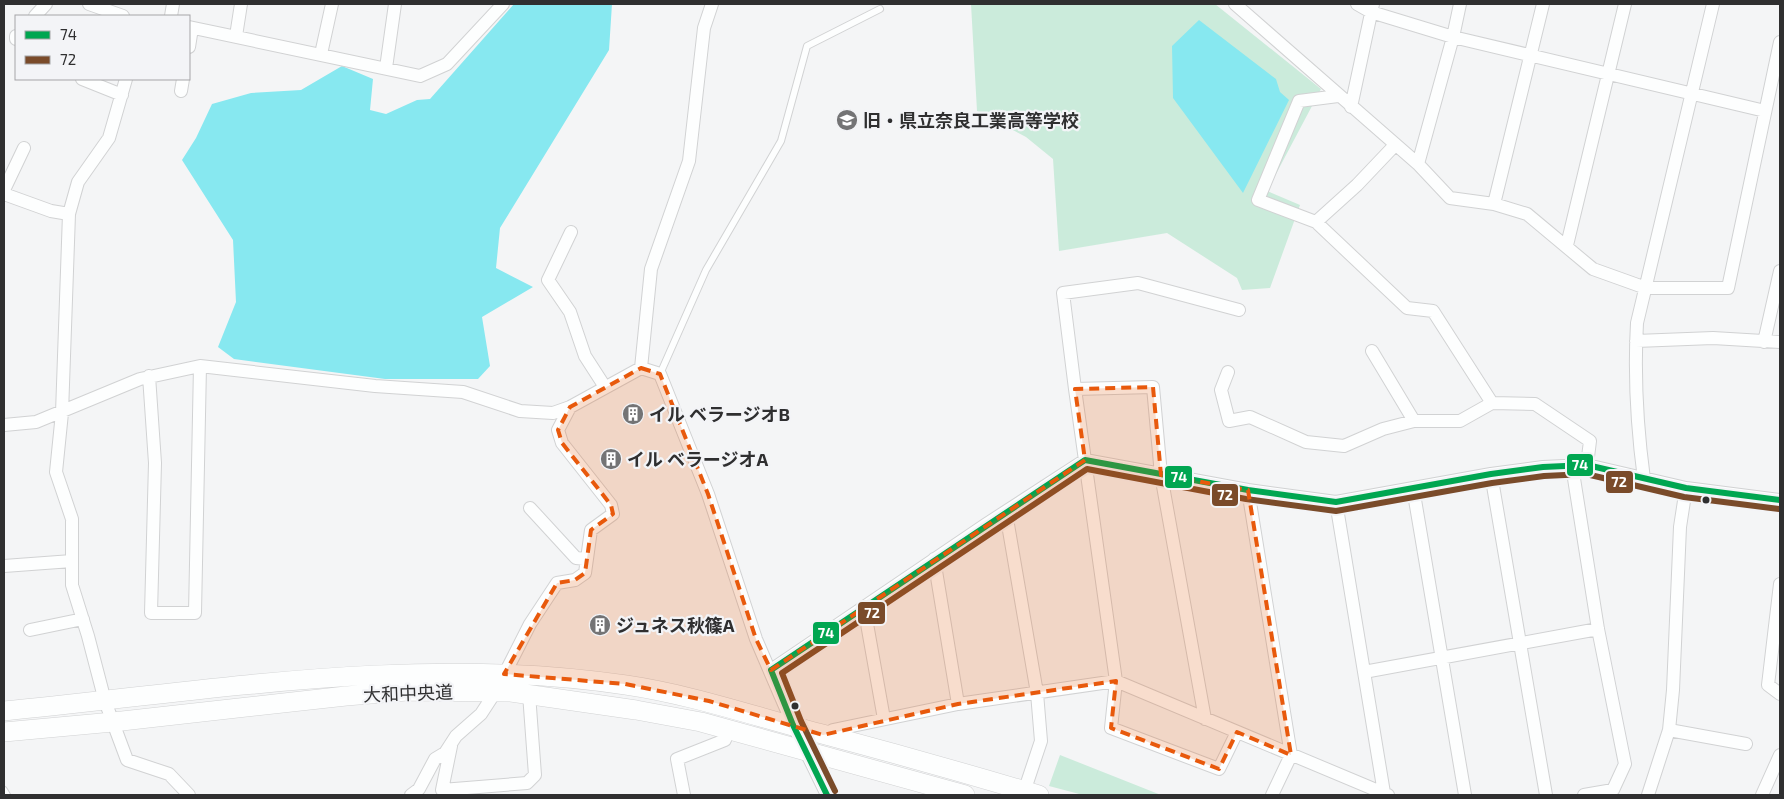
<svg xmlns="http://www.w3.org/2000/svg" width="1784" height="799" viewBox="0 0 1784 799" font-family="'Exo 2','Noto Sans JP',sans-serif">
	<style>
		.green { fill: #cbebdb }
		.water { fill: #87e8f0 }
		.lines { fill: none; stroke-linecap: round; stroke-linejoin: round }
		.lane-casing { stroke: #d1d2d3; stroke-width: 8 }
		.street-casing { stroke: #d1d2d3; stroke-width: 14 }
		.secondary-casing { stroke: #d1d2d3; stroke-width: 20 }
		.lane { stroke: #fdfefe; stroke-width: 6 }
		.street { stroke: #fdfefe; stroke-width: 12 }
		.secondary { stroke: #fdfefe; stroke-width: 19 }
		.bus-1-casing { stroke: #f3f4f7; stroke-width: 10 }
		.bus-2-casing { stroke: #f3f4f7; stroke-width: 10 }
		.bus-1 { stroke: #00a651; stroke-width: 6 }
		.bus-2 { stroke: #7a4b2a; stroke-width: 6 }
		.marked { fill: #e8590c; fill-opacity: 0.2; stroke: #e8590c; stroke-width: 4; stroke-dasharray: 10 6; stroke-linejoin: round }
		.bus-dot { fill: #2f2f30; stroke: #f3f4f7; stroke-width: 2 }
		.labels { text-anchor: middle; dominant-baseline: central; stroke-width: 4.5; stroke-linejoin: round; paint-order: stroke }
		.poi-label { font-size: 18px; font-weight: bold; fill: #2f2f30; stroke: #f3f4f7; text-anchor: start }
		.street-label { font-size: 18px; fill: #2f2f30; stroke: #f3f4f7 }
		.line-badge { stroke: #f3f4f7; stroke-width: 2 }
		.badge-label { font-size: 14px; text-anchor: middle; font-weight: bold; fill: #fff }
	</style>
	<rect width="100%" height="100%" fill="#f4f5f6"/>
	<!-- green -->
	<path class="green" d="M 971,4 L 1215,4 L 1321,89 L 1267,191 L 1300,205 L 1270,288 L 1242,290 L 1237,278 L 1167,233 L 1059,251 L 1053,159 L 1026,137 L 977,111 Z
		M 1060,755 L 1161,795 L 1083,795 L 1049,786 Z"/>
	<!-- water -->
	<path class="water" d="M 514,4 L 612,4 L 609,50 L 500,228 L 496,268 L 533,287 L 482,317 L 490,366 L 478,379 L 385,379 L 234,359 L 218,347 L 236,302 L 233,240 L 182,160 L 196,138 L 212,104 L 251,93 L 301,90 L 342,66 L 373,79 L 370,110 L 386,114 L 417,100 L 430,99 Z
		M 1199,20 L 1276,79 L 1280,92 L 1289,100 L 1243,193 L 1173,98 L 1172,46 Z"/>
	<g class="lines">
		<!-- lane casing -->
		<g class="lane-casing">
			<path id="lane" d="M 660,374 L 706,270 L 781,141 L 807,46 L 880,9
				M 4,790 L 7,795"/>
		</g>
		<!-- street casing -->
		<g class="street-casing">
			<path id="street" d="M 89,4 L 123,16
				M 1235,4 L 1418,164 L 1450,198 L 1494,204 L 1527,214 L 1593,269 L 1646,288 L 1728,288 L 1780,42
				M 1357,4 L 1371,12 L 1453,37 L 1765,111
				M 35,16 L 46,4
				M 171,16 L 173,4
				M 189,27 L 420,76 L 447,64 L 503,4
				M 16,36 L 16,39
				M 236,36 L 241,4
				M 189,47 L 192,28
				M 321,54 L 332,4
				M 386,68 L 395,4
				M 82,79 L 122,95
				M 126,79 L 109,138 L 78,182 L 69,214 L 62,413 L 56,472 L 72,519 L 72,585 L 88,636 L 105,701 L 127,760 L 169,774 L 189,795
				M 181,91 L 183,79
				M 1338,96 L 1299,101 L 1258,200 L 1316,222 L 1407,308 L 1433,311 L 1492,403
				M 1351,107 L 1373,4
				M 1418,164 L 1453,37 L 1460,4
				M 4,190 L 24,148
				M 4,194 L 51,211 L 69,214
				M 1494,204 L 1543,4
				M 1316,222 L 1357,185 L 1395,145
				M 571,232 L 548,280 L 570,312 L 585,356 L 605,387
				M 1567,245 L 1625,4
				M 1636,341 L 1713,338 L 1780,342
				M 1764,342 L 1780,271
				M 1372,351 L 1414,421
				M 641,368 L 651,269 L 689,161 L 704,28 L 712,4
				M 1228,372 L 1221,390 L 1229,421 L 1250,417 L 1306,442 L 1344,446 L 1383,429 L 1414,421 L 1460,421 L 1492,403 L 1535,404 L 1590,441 L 1587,465
				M 149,376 L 155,463 L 151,613 L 195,613 L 200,366
				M 1075,389 L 1153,387 L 1161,475 L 1205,719
				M 4,425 L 36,422 L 140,379 L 200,366 L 375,386 L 463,392 L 520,411 L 553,413 L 570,407 L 641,368 L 660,374 L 708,494 L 756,639 L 793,725 L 827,795
				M 1572,466 L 1598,629 L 1625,764 L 1613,790 L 1584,795
				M 1491,474 L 1546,795
				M 1644,479 C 1637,427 1634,376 1637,323 L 1713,4
				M 1413,488 L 1465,795
				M 1248,490 L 1291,755 L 1272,795
				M 1336,502 L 1384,793
				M 530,508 L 576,558 L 586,559
				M 1006,513 L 1037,693 L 1041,741 L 1023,795
				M 934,559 L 958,704
				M 4,566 L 72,561
				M 1780,584 L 1768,685 L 1780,694
				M 864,607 L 884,719
				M 30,630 L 83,619
				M 771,670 L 985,525 L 1085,460 L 1248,490 L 1336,502 L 1491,474 L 1543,467 L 1587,465 L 1686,488 L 1780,500
				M 1364,672 L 1598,629
				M 1669,730 L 1746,744
				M 1237,732 L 1219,769 L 1111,728 L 1116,681 L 1075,389 L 1063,293 L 1138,283 L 1239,310
				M 824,735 L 833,730 L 958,704 L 1116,681 L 1388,795
				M 451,746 L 442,790 L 527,783 L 535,775 L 529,694
				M 411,795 L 419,789 L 435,759 L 445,753 L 456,736 L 481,714 L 496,691 L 530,624 L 557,583 L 575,580 L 585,573 L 591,530 L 613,514 L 611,505 L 562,443 L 558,430 L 570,407
				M 684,795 L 677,759 L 725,740 L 728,729
				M 1648,795 L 1669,730 L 1673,690 L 1680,527 L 1686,488
				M 1762,795 L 1780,755"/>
		</g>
		<!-- secondary casing -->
		<g class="secondary-casing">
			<path id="secondary" d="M 4,711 C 208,691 421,654 626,685 C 694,695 759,718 826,735 C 897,754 968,774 1039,795
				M 4,732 L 113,722 L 346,696 L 407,691 L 511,692 L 636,710 L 701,722 L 965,795"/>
		</g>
		<!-- lane -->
		<use href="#lane" class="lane"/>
		<!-- street -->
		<use href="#street" class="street"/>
		<!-- secondary -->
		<use href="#secondary" class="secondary"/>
		<!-- bus-1 casing -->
		<g class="bus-1-casing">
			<path id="bus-1" d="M 827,795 L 793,725 L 771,670 L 1085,460 L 1248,490 L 1336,502 L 1491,474 L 1543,467 L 1587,465 L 1686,488 L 1780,500"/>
		</g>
		<!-- bus-2 casing -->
		<g class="bus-2-casing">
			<path id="bus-2" d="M 835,791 L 801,721 L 782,673 L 1087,469 L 1246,499 L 1336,511 L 1492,483 L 1544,476 L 1586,474 L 1684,497 L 1779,509"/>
		</g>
		<!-- bus-1 -->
		<use href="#bus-1" class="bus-1"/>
		<!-- bus-2 -->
		<use href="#bus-2" class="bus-2"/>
	</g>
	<!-- marked area -->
	<path class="marked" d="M 641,368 L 660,374 L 708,494 L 756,639 L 771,670 L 1085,460 L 1075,389 L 1153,387 L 1161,475 L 1248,490 L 1291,755 L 1237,732 L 1219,769 L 1111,728 L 1116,681 L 958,704 L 823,735 L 709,701 L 625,684 L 504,674 L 557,583 L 575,580 L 585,573 L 591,530 L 613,514 L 611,505 L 562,443 L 558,430 L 570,407 Z"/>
	<!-- icons -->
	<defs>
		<g id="school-disc" transform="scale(1.125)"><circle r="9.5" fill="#747475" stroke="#f3f4f7"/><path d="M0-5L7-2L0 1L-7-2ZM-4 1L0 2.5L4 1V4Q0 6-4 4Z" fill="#fff"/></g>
		<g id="building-disc" transform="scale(1.125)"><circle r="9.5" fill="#747475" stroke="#f3f4f7"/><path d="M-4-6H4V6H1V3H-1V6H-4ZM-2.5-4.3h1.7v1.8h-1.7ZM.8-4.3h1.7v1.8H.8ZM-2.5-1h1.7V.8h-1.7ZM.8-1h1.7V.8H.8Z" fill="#fff"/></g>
	</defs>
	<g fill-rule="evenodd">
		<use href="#school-disc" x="847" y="120"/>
		<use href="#building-disc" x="633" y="414"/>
		<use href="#building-disc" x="611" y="459"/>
		<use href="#building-disc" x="600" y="625"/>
	</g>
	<!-- markers -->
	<g class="bus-dot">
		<circle cx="1706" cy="500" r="4.5"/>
		<circle cx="795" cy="706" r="4.5"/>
	</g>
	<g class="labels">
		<!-- poi labels -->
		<g class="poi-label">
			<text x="863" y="120">旧・県立奈良工業高等学校</text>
			<text x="649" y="414">イル ベラージオB</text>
			<text x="627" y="459">イル ベラージオA</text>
			<text x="616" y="625">ジュネス秋篠A</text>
		</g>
		<!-- street labels -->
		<g class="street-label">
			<text transform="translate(408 693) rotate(-2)">大和中央道</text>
		</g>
	</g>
	<g class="line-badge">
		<rect x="1566" y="453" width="28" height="24" rx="5" fill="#00a651"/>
		<rect x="1164" y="465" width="29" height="24" rx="5" fill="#00a651"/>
		<rect x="1605" y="470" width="29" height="24" rx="5" fill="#7a4b2a"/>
		<rect x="1211" y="483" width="28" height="24" rx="5" fill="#7a4b2a"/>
		<rect x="857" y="601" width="29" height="24" rx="5" fill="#7a4b2a"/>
		<rect x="812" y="621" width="28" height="24" rx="5" fill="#00a651"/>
	</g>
	<g class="badge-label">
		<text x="1580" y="470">74</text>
		<text x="1179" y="482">74</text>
		<text x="1619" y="487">72</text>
		<text x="1225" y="500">72</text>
		<text x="872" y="618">72</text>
		<text x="826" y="638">74</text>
	</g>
	<!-- border -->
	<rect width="1784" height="799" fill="none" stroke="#2f2f30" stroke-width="10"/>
	<!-- legend -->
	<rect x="15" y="15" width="175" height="65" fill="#f3f4f7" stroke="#a5a5a7"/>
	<rect x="25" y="31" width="25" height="8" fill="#00a651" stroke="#a5a5a7"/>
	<text x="60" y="40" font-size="15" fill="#2f2f30">74</text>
	<rect x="25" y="56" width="25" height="8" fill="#7a4b2a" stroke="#a5a5a7"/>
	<text x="60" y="65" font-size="15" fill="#2f2f30">72</text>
</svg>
